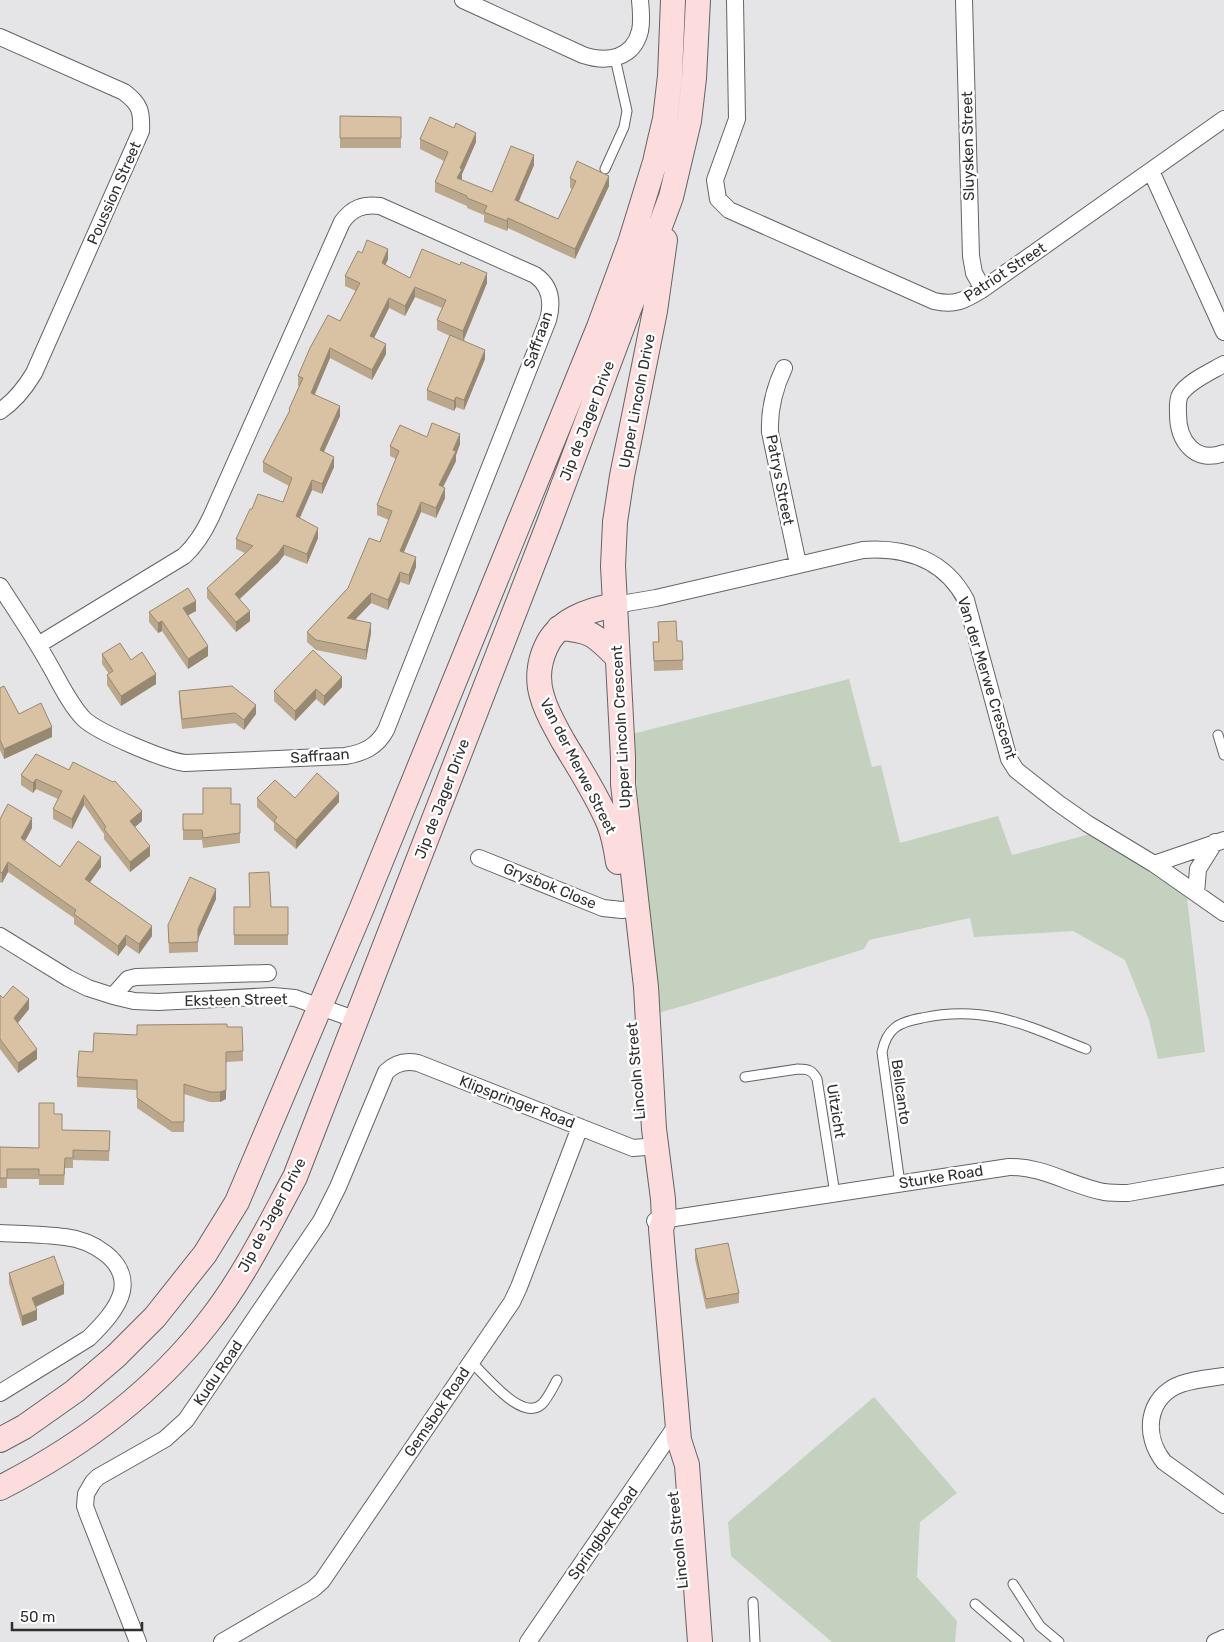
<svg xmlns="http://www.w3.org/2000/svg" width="1224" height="1642" viewBox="0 0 1224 1642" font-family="Rubik,sans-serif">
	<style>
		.green { fill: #c4d1be }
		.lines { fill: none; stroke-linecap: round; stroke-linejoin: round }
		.lane-casing { stroke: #636465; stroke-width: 11 }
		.street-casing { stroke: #636465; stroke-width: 18 }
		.secondary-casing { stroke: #636465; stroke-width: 26 }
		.lane { stroke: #fff; stroke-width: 9 }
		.street { stroke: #fff; stroke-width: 16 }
		.secondary { stroke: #fcdcdd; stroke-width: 24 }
		.wall { fill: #baa78c }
		.shaded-wall { fill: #978872 }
		.building { fill: #d8c2a3; stroke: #978872 }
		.labels { text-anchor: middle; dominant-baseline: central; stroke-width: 5; stroke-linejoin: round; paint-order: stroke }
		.street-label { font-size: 15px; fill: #2f2f30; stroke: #fff }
	</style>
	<rect width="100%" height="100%" fill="#e5e5e7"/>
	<!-- green -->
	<path class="green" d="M 849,679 L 872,767 L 881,765 L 900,843 L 998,816 L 1012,855 L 1094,833 L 1187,898 L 1205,1052 L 1158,1059 L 1149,1020 L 1125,960 L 1073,931 L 974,937 L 970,918 L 869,940 L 864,949 L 690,1004 L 658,1013 L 632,734 Z
		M 874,1397 L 957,1493 L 920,1522 L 917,1577 L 957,1621 L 955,1642 L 832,1642 L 731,1556 L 728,1522 Z"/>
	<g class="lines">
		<!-- lane casing -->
		<g class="lane-casing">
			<path id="lane" d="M 605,169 L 624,127 L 627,111 L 615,58
				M 1218,735 L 1224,755
				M 745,1077 L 798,1069 C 808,1069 812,1070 817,1079 L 835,1194
				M 900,1184 L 882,1052 C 887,1028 899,1022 922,1018 C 986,1004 1028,1026 1086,1049
				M 471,1362 C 486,1375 522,1423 542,1404 C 548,1398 553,1387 557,1380
				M 1013,1584 L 1040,1626 L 1059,1642
				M 753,1602 L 755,1642
				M 975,1604 L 1019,1642"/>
		</g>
		<!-- street casing -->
		<g class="street-casing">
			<path id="street" d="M 463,0 L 583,55 C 607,63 633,59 640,31 C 642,22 641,10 640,0
				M 735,0 L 737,119 L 715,180 L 718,199 L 729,210 L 934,301 C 956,306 965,300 983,289 L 1224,119
				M 964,0 L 971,256 L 974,273 L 983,289
				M 0,37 L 124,92 C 140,104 142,111 141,131 L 34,373 C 25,388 15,401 0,411
				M 1151,171 L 1224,332
				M 1224,364 C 1212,371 1187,382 1180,395 C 1177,401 1178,408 1178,414 C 1178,441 1195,464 1224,453
				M 784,368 C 774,389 769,408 770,432 L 798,564
				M 0,586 C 17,612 34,637 49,664 C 59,681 70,705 84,719 C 97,732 166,761 185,763 L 345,756 C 363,753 377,747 386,730 L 548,320 C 553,302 551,286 535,275 L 380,206 C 363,204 352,208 342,222 L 211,517 C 204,532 197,544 184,556 L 38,645
				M 615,605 L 656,598 L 863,550 C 907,547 945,560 966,600 L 1009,759 L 1016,770 L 1058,803 L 1088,824 L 1154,864 L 1224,913
				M 479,858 L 603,908 L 622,910 L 637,908
				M 1154,864 L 1224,840
				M 1196,893 L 1198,869 L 1215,842
				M 0,936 L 68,978 L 88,988 L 113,996 L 134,1001 L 158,1002 L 273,996 L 295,998 L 357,1020
				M 113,996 L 128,979 L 136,977 L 268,973
				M 655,1221 L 1009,1167 C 1043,1166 1072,1186 1104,1192 C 1112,1193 1120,1193 1128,1193 L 1224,1176
				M 0,1233 C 21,1234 44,1234 65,1237 C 91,1240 128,1260 122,1291 C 118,1309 101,1326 89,1338 L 0,1393
				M 1224,1376 C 1210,1378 1195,1379 1181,1384 C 1146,1397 1143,1436 1164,1462 L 1224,1505
				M 138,1642 L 87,1512 L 85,1506 L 86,1494 L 93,1482 L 98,1477 L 165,1439 L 186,1420 L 321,1221 L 338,1187 L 386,1072 C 395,1063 405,1060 418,1063 L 633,1148 L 657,1146
				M 222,1642 L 313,1589 L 322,1581 L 512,1302 L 519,1287 L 580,1127
				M 528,1642 L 678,1423
				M 1215,1642 L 1224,1638"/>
		</g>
		<!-- secondary casing -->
		<g class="secondary-casing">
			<path id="secondary" d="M 665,240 L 655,311 L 622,476 L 615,522 L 613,566 L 623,757 L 623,784 L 646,987 L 654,1129 L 663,1199 L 664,1220 L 661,1229 L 679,1440 L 687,1465 L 700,1642
				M 615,605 C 588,610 558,620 546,647 C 539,662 537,680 542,696 C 546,712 555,726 563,741 C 579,768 597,795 609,824 C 614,836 616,849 618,862
				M 559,628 C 591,630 595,635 617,657
				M 0,1440 L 24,1427 L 75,1391 L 116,1356 L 155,1317 L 205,1254 L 237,1202 L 361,910 L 599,327 L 630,243 L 655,162 L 660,140 L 665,119 L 670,76 L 673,0
				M 0,1488 C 78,1448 152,1394 207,1324 C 243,1279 268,1227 295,1177 L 549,523 L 671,197 L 689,121 L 694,78 L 698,0"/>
		</g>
		<!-- lane -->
		<use href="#lane" class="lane"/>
		<!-- street -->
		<use href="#street" class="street"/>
		<!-- secondary -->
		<use href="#secondary" class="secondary"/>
	</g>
	<!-- wall -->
	<path class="wall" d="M 340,116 L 401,117 L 401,148 L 340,148 Z
		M 420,139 L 476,142 L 462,174 L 461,180 L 492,192 L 534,165 L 519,201 L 558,219 L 572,189 L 570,188 L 570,178 L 609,186 L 575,259 L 508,228 L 507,231 L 484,222 L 484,215 L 467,208 L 467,206 L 435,192 L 435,182 L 444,161 L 420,149 Z
		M 362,253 L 388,259 L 385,265 L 410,278 L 487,283 L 464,340 L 485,359 L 464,410 L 456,407 L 454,411 L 427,400 L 427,390 L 450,336 L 437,330 L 437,320 L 442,308 L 415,297 L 405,316 L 389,308 L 374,338 L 386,354 L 372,380 L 330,358 L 315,394 L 340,416 L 324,452 L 334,467 L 322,494 L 312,490 L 300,518 L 318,538 L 307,564 L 284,555 L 278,563 L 240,599 L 250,621 L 236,632 L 207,598 L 207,588 L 245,553 L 236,549 L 236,539 L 252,509 L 283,502 L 289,486 L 263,472 L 263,462 L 289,412 L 289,409 L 299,386 L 298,386 L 298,376 L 340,321 L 356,291 L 345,286 L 345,276 Z
		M 427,437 L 460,444 L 456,455 L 456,461 L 443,487 L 445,498 L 436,518 L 421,512 L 404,552 L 416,567 L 409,585 L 400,582 L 388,610 L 371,603 L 355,620 L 371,633 L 366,660 L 316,650 L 307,642 L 307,632 L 348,588 L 380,542 L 389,520 L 377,515 L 377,505 L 396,459 L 390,456 L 390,446 Z
		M 196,611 L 188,615 L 208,656 L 188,669 L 162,631 L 158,633 L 149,622 L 149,612 Z
		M 658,622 L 677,641 L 682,641 L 683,670 L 654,671 L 653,642 L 658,642 Z
		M 102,654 L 131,660 L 156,684 L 121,706 L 107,685 L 107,675 L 109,674 L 102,664 Z
		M 342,687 L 324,706 L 316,699 L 295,721 L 274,701 L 274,691 Z
		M 0,688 L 19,714 L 52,737 L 4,759 L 0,750 Z
		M 179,691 L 256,714 L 244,730 L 235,723 L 182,729 L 179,701 Z
		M 36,754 L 142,821 L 135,827 L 150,856 L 130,872 L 104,839 L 104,834 L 84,805 L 72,829 L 53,819 L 53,809 L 58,799 L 36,789 L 33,793 L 21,785 L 21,775 Z
		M 257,798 L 295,798 L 339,802 L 296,849 L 274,830 L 274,823 L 257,807 Z
		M 231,804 L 240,804 L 240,843 L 203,848 L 202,840 L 183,840 L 183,830 L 203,814 Z
		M 0,819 L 32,828 L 25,841 L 60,867 L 101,867 L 90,882 L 152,936 L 139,954 L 126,945 L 118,956 L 74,924 L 74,918 L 8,872 L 2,883 L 0,882 Z
		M 216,899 L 198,939 L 198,952 L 169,953 L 168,925 Z
		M 234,907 L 288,907 L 288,945 L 234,945 Z
		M 0,995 L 3,998 L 29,1009 L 17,1023 L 37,1059 L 18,1073 L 0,1049 Z
		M 242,1027 L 243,1061 L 226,1062 L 226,1099 L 220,1102 L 210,1102 L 184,1094 L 184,1132 L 172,1132 L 137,1108 L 137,1090 L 77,1087 L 77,1077 L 93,1052 L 137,1035 Z
		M 54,1114 L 62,1130 L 110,1131 L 109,1161 L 73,1160 L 73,1168 L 65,1168 L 64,1185 L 39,1185 L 39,1179 L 7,1179 L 7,1188 L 0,1188 L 0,1147 L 39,1148 Z
		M 695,1249 L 739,1293 L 739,1303 L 706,1309 L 695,1259 Z
		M 9,1273 L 64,1294 L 36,1307 L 37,1320 L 22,1326 L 9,1283 Z"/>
	<!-- shaded-wall -->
	<path class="shaded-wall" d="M 476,133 L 476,142 L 462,174 L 462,179 L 457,188 L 457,178 L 460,168 Z
		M 534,155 L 534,165 L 515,210 L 515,200 Z
		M 609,176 L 609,186 L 575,259 L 575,249 Z
		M 508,218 L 508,228 L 507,231 L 507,221 Z
		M 388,249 L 388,259 L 382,273 L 382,263 Z
		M 487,273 L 487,283 L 463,341 L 463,331 Z
		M 415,287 L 415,297 L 405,316 L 405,306 Z
		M 389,298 L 389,308 L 370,346 L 370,336 Z
		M 386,344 L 386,354 L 372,380 L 372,370 Z
		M 330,348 L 330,358 L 311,403 L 311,393 Z
		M 485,350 L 485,359 L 464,410 L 464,400 Z
		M 456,397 L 456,407 L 454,411 L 454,401 Z
		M 340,406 L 340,416 L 320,460 L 320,450 Z
		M 460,434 L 460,444 L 456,455 L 456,461 L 439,495 L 439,485 Z
		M 334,457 L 334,467 L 322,494 L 322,484 Z
		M 312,480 L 312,490 L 296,526 L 296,516 Z
		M 445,488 L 445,498 L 436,518 L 436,508 Z
		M 421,502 L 421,512 L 400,561 L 400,551 Z
		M 318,528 L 318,538 L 307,564 L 307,554 Z
		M 284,545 L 284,555 L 278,563 L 235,603 L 235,594 Z
		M 416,557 L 416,567 L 409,585 L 409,575 Z
		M 400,572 L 400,582 L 388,610 L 388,600 Z
		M 371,593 L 371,603 L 347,628 L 347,618 Z
		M 196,601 L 196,611 L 183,618 L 183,608 Z
		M 250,611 L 250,621 L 236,632 L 236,622 Z
		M 162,621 L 162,631 L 158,633 L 158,623 Z
		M 371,623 L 371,633 L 366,660 L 366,650 Z
		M 208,646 L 208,656 L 188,669 L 188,659 Z
		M 156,674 L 156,684 L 121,706 L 121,696 Z
		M 342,677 L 342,687 L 324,706 L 324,696 Z
		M 316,689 L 316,699 L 295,721 L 295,711 Z
		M 256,705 L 256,714 L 244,730 L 244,720 Z
		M 52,727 L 52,737 L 4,759 L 4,749 Z
		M 36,779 L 36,789 L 33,793 L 33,783 Z
		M 339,793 L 339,802 L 296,849 L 296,840 Z
		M 84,795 L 84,805 L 72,829 L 72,819 Z
		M 142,811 L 142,821 L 130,831 L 130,821 Z
		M 32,818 L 32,828 L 21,848 L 21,838 Z
		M 150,846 L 150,856 L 130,872 L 130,862 Z
		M 101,857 L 101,867 L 85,889 L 85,879 Z
		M 8,862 L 8,872 L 2,883 L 2,873 Z
		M 216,889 L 216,899 L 198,939 L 198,929 Z
		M 152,926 L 152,936 L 139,954 L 139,944 Z
		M 126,935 L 126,945 L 118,956 L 118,946 Z
		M 29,999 L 29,1009 L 14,1028 L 14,1018 Z
		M 37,1049 L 37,1059 L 18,1073 L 18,1063 Z
		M 226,1052 L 226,1099 L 220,1102 L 220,1092 Z
		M 64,1284 L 64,1294 L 32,1308 L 32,1298 Z
		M 37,1310 L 37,1320 L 22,1326 L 22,1316 Z"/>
	<!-- building -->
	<path class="building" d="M 340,116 L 401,117 L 401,138 L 340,138 Z
		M 430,117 L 454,128 L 456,123 L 476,133 L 460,168 L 462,169 L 457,178 L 492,192 L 511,146 L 534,155 L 515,200 L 558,219 L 576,181 L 570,178 L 577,161 L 609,176 L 575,249 L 508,218 L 507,221 L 484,212 L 487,206 L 467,198 L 467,196 L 435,182 L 448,152 L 420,139 Z
		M 367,240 L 388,249 L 382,263 L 410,278 L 422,249 L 460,265 L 461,262 L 487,273 L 463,331 L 437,320 L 446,300 L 415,287 L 405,306 L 389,298 L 370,336 L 386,344 L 372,370 L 330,348 L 311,393 L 340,406 L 320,450 L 334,457 L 322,484 L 312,480 L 296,516 L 318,528 L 307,554 L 284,545 L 278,553 L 235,594 L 250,611 L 236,622 L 207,588 L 253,546 L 236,539 L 250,509 L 252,509 L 258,494 L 283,502 L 292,478 L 263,462 L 290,410 L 289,409 L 303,378 L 298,376 L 310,348 L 328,315 L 340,321 L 360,283 L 345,276 L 358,251 L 362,253 Z
		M 450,335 L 485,350 L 464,400 L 456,397 L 454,401 L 427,390 Z
		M 432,423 L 460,434 L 453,450 L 456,451 L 439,485 L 445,488 L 436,508 L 421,502 L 400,551 L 416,557 L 409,575 L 400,572 L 388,600 L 371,593 L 347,618 L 371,623 L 366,650 L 316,640 L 307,632 L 348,588 L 369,538 L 380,542 L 392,511 L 377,505 L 399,451 L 390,446 L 400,425 L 427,437 Z
		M 188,588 L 196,601 L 183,608 L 208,646 L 188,659 L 162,621 L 158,623 L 149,612 Z
		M 676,621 L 677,641 L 682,641 L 683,660 L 654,661 L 653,642 L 659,642 L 658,622 Z
		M 120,643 L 131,660 L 142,652 L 156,674 L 121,696 L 107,675 L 113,671 L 102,654 Z
		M 313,650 L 342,677 L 324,696 L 316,689 L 295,711 L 274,691 Z
		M 4,686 L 19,714 L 41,703 L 52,727 L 4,749 L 0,740 L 0,688 Z
		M 232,686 L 256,705 L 244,720 L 235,713 L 182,719 L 179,691 Z
		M 36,754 L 69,770 L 73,762 L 113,782 L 115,781 L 142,811 L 130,821 L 150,846 L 130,862 L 104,829 L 106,827 L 84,795 L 72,819 L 53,809 L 62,791 L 36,779 L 33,783 L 21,775 Z
		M 317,773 L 339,793 L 296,840 L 274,821 L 277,817 L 257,798 L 275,780 L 295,798 Z
		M 203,788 L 231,788 L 231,804 L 240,804 L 240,833 L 203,838 L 202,830 L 183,830 L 183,814 L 203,814 Z
		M 8,804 L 32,818 L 21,838 L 60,867 L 78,841 L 101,857 L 85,879 L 152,926 L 139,944 L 126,935 L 118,946 L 74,914 L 76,910 L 8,862 L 2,873 L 0,872 L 0,819 Z
		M 269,872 L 271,907 L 288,907 L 288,935 L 234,935 L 234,907 L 250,907 L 249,873 Z
		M 190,877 L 216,889 L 198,929 L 198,942 L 169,943 L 168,925 Z
		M 13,986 L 29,999 L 14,1018 L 37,1049 L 18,1063 L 0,1039 L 0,995 L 3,998 Z
		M 227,1024 L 227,1027 L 242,1027 L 243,1051 L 226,1052 L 226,1090 L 220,1092 L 210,1092 L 184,1084 L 184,1122 L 172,1122 L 137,1098 L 137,1080 L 77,1077 L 79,1051 L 93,1052 L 94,1033 L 137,1035 L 137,1025 Z
		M 39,1103 L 54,1103 L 54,1114 L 62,1114 L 62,1130 L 110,1131 L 109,1151 L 73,1150 L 73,1158 L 65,1158 L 64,1175 L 39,1175 L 39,1169 L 7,1169 L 7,1178 L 0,1178 L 0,1147 L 39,1148 Z
		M 728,1243 L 739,1293 L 706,1299 L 695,1249 Z
		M 54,1256 L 64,1284 L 32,1298 L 37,1310 L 22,1316 L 9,1273 Z"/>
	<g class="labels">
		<!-- street labels -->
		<g class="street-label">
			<text transform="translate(968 146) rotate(-91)">Sluysken Street</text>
			<text transform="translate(114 193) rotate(-66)">Poussion Street</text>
			<text transform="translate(1005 272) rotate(-33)">Patriot Street</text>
			<text transform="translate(538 340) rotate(-71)">Saffraan</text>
			<text transform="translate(637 401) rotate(-79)">Upper Lincoln Drive</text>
			<text transform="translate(587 421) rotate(-69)">Jip de Jager Drive</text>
			<text transform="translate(780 480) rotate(79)">Patrys Street</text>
			<text transform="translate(987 678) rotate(73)">Van der Merwe Crescent</text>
			<text transform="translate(621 727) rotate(-93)">Upper Lincoln Crescent</text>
			<text transform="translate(320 756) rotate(-4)">Saffraan</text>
			<text transform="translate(578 766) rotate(63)">Van der Merwe Street</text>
			<text transform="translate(442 799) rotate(-69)">Jip de Jager Drive</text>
			<text transform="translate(550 886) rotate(22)">Grysbok Close</text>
			<text transform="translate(236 1000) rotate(-1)">Eksteen Street</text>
			<text transform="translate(636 1071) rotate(-95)">Lincoln Street</text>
			<text transform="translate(901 1092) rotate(82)">Bellcanto</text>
			<text transform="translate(517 1102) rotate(21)">Klipspringer Road</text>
			<text transform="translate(836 1111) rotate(81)">Uitzicht</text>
			<text transform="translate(941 1177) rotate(-9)">Sturke Road</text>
			<text transform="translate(272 1215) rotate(-62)">Jip de Jager Drive</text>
			<text transform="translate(218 1373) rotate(-56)">Kudu Road</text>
			<text transform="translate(437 1412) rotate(-56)">Gemsbok Road</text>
			<text transform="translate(603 1533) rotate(-55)">Springbok Road</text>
			<text transform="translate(678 1540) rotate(-96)">Lincoln Street</text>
		</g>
	</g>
	<!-- scale -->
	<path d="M12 1622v8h130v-8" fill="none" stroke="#2f2f30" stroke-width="2.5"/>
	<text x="20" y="1622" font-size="15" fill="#2f2f30" stroke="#ffffff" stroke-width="4" paint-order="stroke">50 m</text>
</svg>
